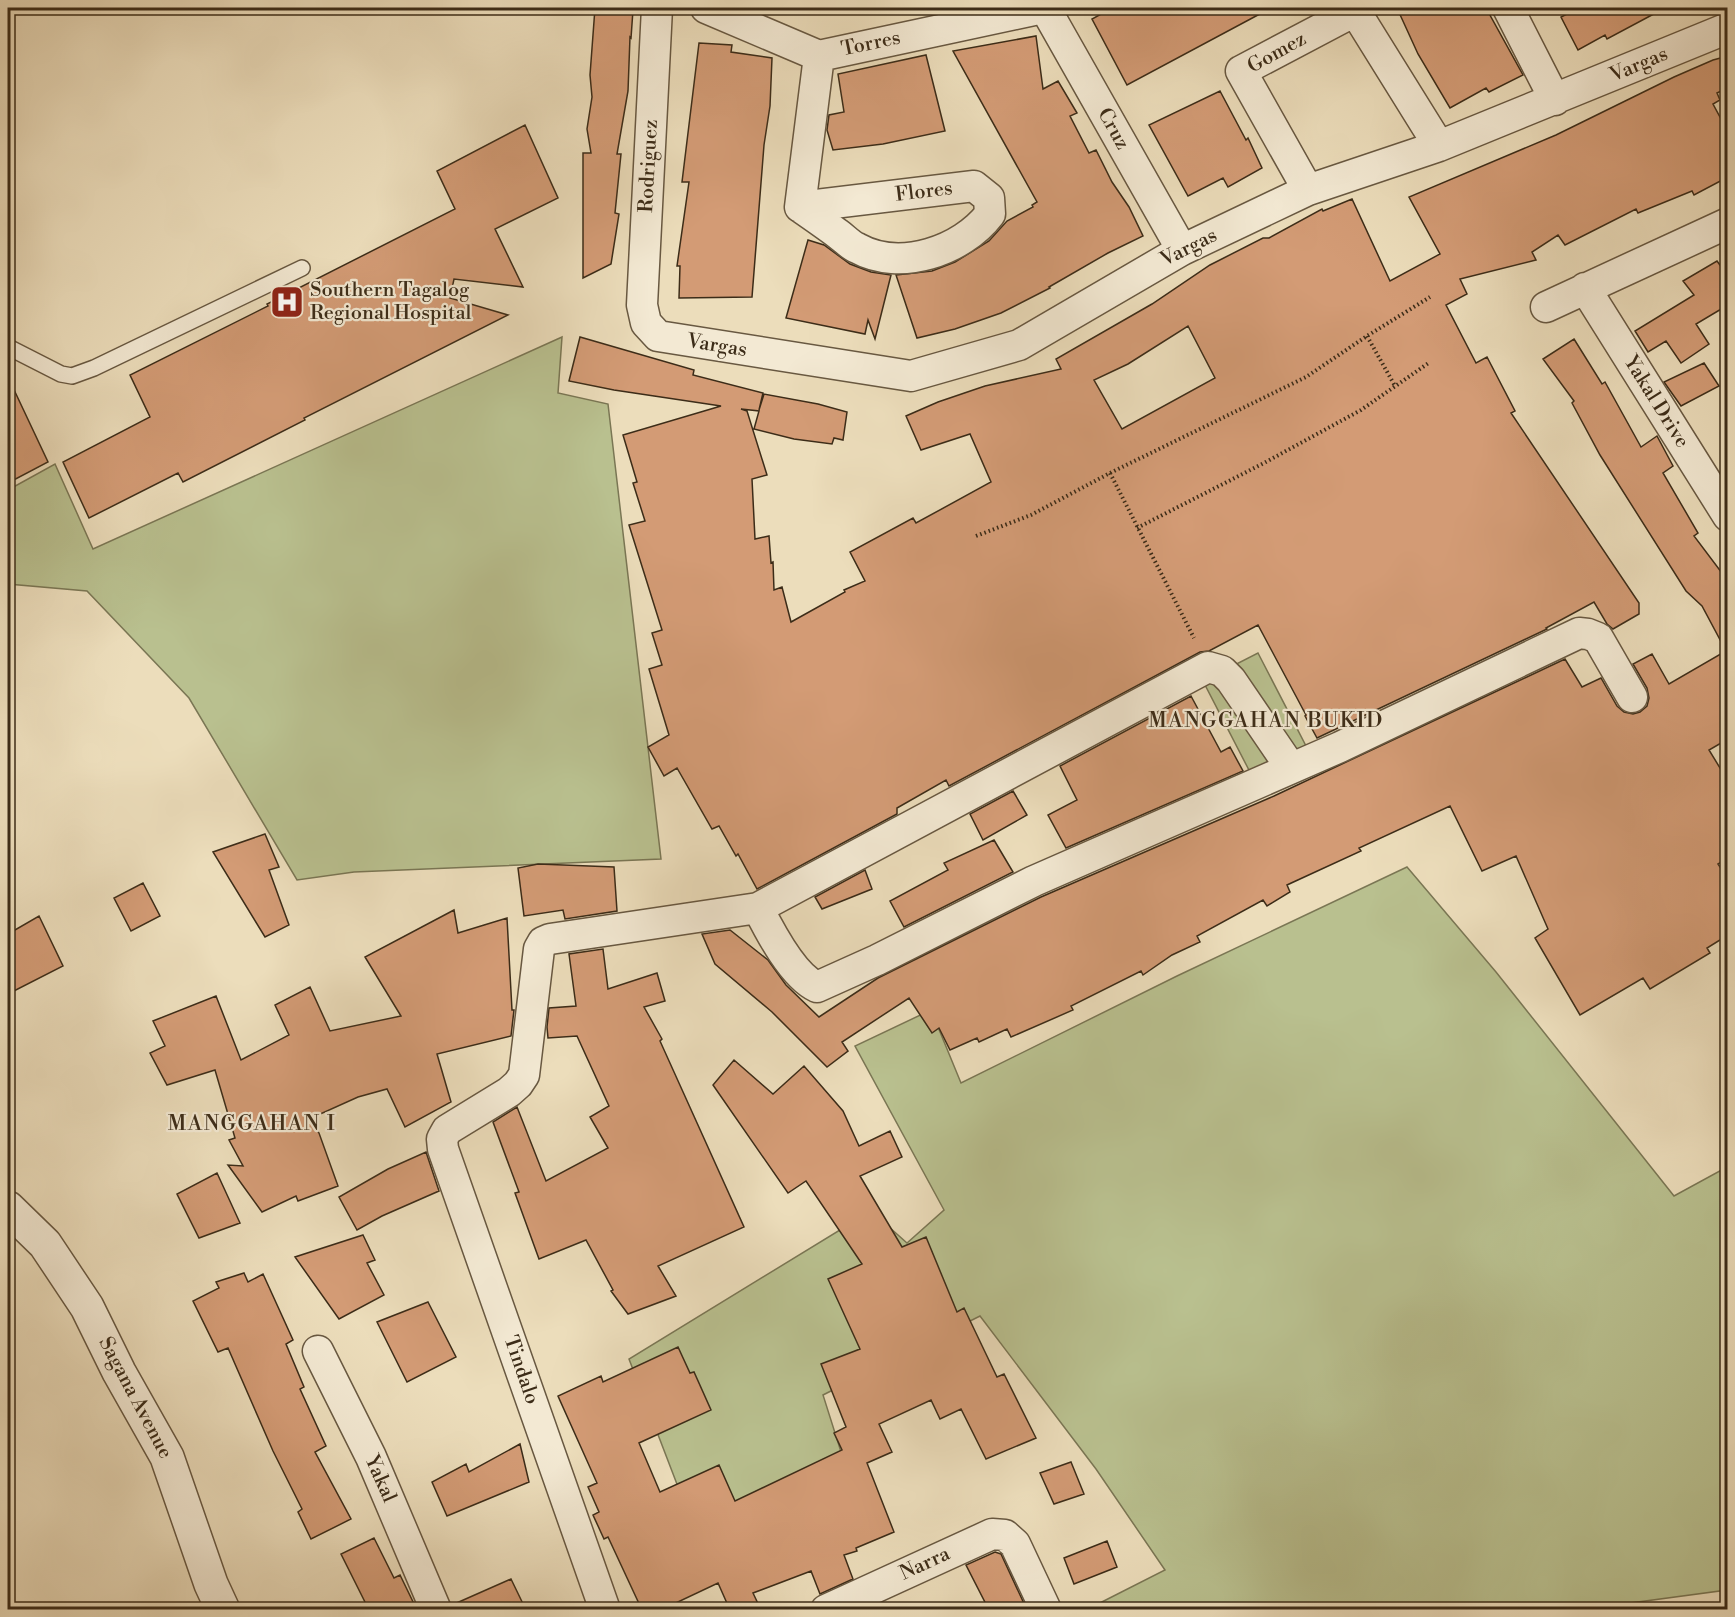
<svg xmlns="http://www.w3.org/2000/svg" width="1735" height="1617" viewBox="0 0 1735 1617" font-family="'Libre Bodoni',serif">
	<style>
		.green { fill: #b9c08f; stroke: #7a7654; stroke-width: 1.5 }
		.building { fill: #d39b75; stroke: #3c2c18; stroke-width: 1.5; fill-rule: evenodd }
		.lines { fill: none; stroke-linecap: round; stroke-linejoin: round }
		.service-casing { stroke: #685841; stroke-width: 18 }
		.minor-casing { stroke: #685841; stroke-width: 33 }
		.tertiary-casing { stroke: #685841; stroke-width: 36 }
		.path { stroke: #3c2c18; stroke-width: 4; stroke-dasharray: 1.5 3; stroke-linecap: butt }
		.service { stroke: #f3e9d3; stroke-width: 15 }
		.minor { stroke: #f3e9d3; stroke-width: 30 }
		.tertiary { stroke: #f3e9d3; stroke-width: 33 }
		.labels { text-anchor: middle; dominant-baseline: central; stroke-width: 4.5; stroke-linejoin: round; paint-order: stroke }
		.street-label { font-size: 20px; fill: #3c2c18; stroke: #f3e9d3 }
		.poi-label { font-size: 20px; fill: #3c2c18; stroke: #f3e9d3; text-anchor: start }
		.neighbourhood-label { font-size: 21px; letter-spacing: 1.5px; fill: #3c2c18; stroke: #f3e9d3 }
	</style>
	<rect width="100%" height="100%" fill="#ecddbb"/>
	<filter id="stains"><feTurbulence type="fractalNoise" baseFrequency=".00333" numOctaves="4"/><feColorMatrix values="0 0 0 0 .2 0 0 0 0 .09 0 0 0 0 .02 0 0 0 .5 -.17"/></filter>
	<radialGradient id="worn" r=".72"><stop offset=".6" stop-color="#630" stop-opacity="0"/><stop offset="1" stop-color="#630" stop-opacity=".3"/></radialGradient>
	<!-- green -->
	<path class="green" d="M 562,337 L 558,393 L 608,404 L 661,859 L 354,872 L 297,880 L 189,698 L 87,591 L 8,584 L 8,490 L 55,464 L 93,549 Z
		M 1258,653 L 1306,746 L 1251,774 L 1203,681 Z
		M 1407,867 L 1496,972 L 1674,1196 L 1727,1167 L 1727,1590 L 1578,1610 L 1088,1609 L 1165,1570 L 1096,1469 L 980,1316 L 823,1395 L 854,1493 L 708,1565 L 629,1359 L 871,1211 L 907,1243 L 944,1210 L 855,1046 L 931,1010 L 961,1083 L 1177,976 Z"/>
	<!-- building -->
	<path class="building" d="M 595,8 L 633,10 L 631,38 L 630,37 L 628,91 L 617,154 L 621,154 L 615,213 L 619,214 L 611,264 L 583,278 L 583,153 L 591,153 L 587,129 L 592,97 L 590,75 Z
		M 1112,8 L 1271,8 L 1127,85 L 1092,19 Z
		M 1397,8 L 1486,8 L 1523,75 L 1489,92 L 1486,88 L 1450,108 L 1418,54 Z
		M 1579,8 L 1665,8 L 1607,39 L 1605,35 L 1578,50 L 1561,17 Z
		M 1036,36 L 1043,89 L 1058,81 L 1077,113 L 1070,116 L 1089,153 L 1096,150 L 1112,182 L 1129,207 L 1143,236 L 1108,253 L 1049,287 L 1050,288 L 1001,313 L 955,329 L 917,338 L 896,275 L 932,271 L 955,262 L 989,241 L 1007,221 L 1033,207 L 1032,205 L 1037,202 L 953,51 Z
		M 699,43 L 732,45 L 731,52 L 772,58 L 770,106 L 764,145 L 752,297 L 679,298 L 680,266 L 677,266 L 689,182 L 682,182 Z
		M 926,55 L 945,131 L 883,144 L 833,150 L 827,130 L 829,115 L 844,112 L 838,74 Z
		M 1728,56 L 1728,88 L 1717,93 L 1720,100 L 1713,104 L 1728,132 L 1728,177 L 1694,195 L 1692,191 L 1638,213 L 1636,209 L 1565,245 L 1558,235 L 1532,252 L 1536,260 L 1460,279 L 1467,294 L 1446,305 L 1476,363 L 1487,357 L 1515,411 L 1511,413 L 1639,603 L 1639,614 L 1613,629 L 1607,624 L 1594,602 L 1546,628 L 1547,629 L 1317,738 L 1305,716 L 1306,715 L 1258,625 L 1209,651 L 1200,652 L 949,786 L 946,780 L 897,808 L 897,814 L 757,889 L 738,854 L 736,856 L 719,826 L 712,829 L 677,768 L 664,776 L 648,747 L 669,735 L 649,669 L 662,665 L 652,633 L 662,630 L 629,525 L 645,521 L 633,483 L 637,482 L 623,435 L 721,406 L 614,390 L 569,381 L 580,337 L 694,370 L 693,375 L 763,393 L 759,410 L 764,394 L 818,404 L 847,412 L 843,440 L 834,438 L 832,444 L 794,439 L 754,429 L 759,411 L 741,409 L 747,411 L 767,475 L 752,479 L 755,539 L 769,536 L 771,563 L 773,562 L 774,590 L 782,587 L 791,622 L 845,592 L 844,590 L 865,581 L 850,552 L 913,518 L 916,523 L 991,482 L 970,434 L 921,450 L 906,416 L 938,402 L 985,386 L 1061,369 L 1056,359 L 1152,304 L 1210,265 L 1263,238 L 1269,238 L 1322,209 L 1323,211 L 1352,199 L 1390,281 L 1440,254 L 1409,197 L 1556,135 L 1674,77 L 1713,60 ZM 1188,326 L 1215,378 L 1122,429 L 1094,380 L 1128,364 Z
		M 1220,91 L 1246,140 L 1248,138 L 1262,168 L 1228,187 L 1223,178 L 1188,196 L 1149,125 Z
		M 525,125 L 558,198 L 495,229 L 523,287 L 454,279 L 450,298 L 508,315 L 304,418 L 305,420 L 183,482 L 178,473 L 89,518 L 63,462 L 150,417 L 130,375 L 268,306 L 267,304 L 455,209 L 437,171 Z
		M 808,240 L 824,245 L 850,264 L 871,272 L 891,275 L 875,339 L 868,320 L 865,334 L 786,318 Z
		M 1717,261 L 1728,276 L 1728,305 L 1696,324 L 1709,344 L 1681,363 L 1666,341 L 1648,352 L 1635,331 L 1694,295 L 1683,281 Z
		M 1574,339 L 1602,384 L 1605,382 L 1641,447 L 1657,436 L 1673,466 L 1663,473 L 1698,533 L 1694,536 L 1728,581 L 1728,739 L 1709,750 L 1728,781 L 1728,858 L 1718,864 L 1728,879 L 1728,935 L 1707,948 L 1710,953 L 1650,989 L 1643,978 L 1580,1015 L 1535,938 L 1548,929 L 1516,856 L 1482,871 L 1450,806 L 1359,848 L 1361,851 L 1287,885 L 1290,892 L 1267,906 L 1263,900 L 1197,936 L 1200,942 L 1172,955 L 1143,975 L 1141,971 L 1071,1006 L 1073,1010 L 1011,1037 L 1007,1029 L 979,1042 L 977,1038 L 950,1050 L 939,1028 L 932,1033 L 909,998 L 842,1042 L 848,1051 L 827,1067 L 772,1012 L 715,964 L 702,934 L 730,930 L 768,960 L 786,985 L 819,1017 L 878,978 L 1041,897 L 1274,796 L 1565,659 L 1582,687 L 1601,678 L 1617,706 L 1624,712 L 1633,714 L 1640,712 L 1647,706 L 1649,698 L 1647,688 L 1633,664 L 1652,654 L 1669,684 L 1726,651 L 1702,606 L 1686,591 L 1600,455 L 1572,403 L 1574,401 L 1543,359 Z
		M 1704,363 L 1719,386 L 1681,406 L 1664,382 Z
		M 8,377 L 48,462 L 8,483 Z
		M 1191,696 L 1221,752 L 1230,747 L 1243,771 L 1066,848 L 1048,815 L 1077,800 L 1060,766 Z
		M 1013,791 L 1027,815 L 983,840 L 970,814 Z
		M 265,834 L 279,867 L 269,870 L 289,925 L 265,937 L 213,852 Z
		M 994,840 L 1013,872 L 904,927 L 890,901 L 948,870 L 944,863 Z
		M 538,864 L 614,867 L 617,911 L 565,919 L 563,910 L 524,916 L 518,868 Z
		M 865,870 L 872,889 L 822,909 L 815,897 Z
		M 143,883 L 160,916 L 131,931 L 114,898 Z
		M 454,910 L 458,933 L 507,918 L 512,1010 L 514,1010 L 511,1036 L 437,1054 L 451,1102 L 405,1127 L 387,1089 L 358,1097 L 309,1119 L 319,1133 L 338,1186 L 298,1201 L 296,1196 L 262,1212 L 228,1165 L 243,1166 L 229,1140 L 235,1138 L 215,1070 L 167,1085 L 150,1053 L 165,1046 L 153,1021 L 216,996 L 241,1060 L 289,1035 L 275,1005 L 310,987 L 330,1031 L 401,1016 L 365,957 Z
		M 39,916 L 63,966 L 8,994 L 8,934 Z
		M 603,949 L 608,989 L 657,973 L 665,1001 L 644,1007 L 662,1039 L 660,1041 L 744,1227 L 658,1266 L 676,1296 L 628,1314 L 611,1291 L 613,1290 L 586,1240 L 539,1259 L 515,1193 L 519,1192 L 493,1122 L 517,1107 L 546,1181 L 608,1148 L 590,1117 L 609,1106 L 577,1036 L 548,1038 L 547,1027 L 549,1008 L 576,1006 L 569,954 Z
		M 734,1060 L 773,1094 L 804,1066 L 843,1111 L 859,1146 L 890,1131 L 902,1157 L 860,1176 L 902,1247 L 926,1237 L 957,1312 L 964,1308 L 997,1377 L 1004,1374 L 1036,1438 L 986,1459 L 961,1409 L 940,1419 L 931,1400 L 879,1424 L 892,1452 L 867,1463 L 894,1532 L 856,1548 L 857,1551 L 844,1555 L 853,1579 L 820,1594 L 811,1571 L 753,1593 L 761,1610 L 730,1610 L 718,1583 L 661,1610 L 642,1610 L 608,1537 L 604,1539 L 593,1515 L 599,1512 L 588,1487 L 597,1483 L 558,1396 L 601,1376 L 603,1382 L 678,1347 L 690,1373 L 694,1372 L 711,1410 L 639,1443 L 660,1492 L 719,1465 L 735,1501 L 842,1450 L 834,1433 L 846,1427 L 821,1364 L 860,1349 L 828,1279 L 862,1264 L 806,1181 L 788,1193 L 713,1085 Z
		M 426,1152 L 439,1191 L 382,1216 L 357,1230 L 339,1197 L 388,1169 Z
		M 217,1173 L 240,1223 L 199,1238 L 177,1194 Z
		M 363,1235 L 375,1260 L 367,1263 L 384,1295 L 339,1319 L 295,1257 Z
		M 244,1273 L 248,1282 L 263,1274 L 293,1340 L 286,1344 L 304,1387 L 300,1389 L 326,1446 L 315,1452 L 351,1519 L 311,1539 L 298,1512 L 302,1509 L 273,1451 L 228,1348 L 218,1352 L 193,1301 L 219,1288 L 216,1282 Z
		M 428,1302 L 456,1357 L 407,1382 L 377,1322 Z
		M 520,1444 L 529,1482 L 447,1516 L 432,1482 L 466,1464 L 469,1472 Z
		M 1071,1462 L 1084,1494 L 1054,1504 L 1040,1473 Z
		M 374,1538 L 394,1578 L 400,1575 L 417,1610 L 369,1610 L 341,1554 Z
		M 1107,1541 L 1117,1567 L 1074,1584 L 1064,1558 Z
		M 995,1552 L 1001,1554 L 1027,1610 L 989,1610 L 966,1565 Z
		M 511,1579 L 526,1610 L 453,1610 L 452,1605 Z"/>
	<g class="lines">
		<!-- service casing -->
		<g class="service-casing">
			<path id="service" d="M 8,347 L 61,374 L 72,376 L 94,368 L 302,268"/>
		</g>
		<!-- minor casing -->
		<g class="minor-casing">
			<path id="minor" d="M 657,8 L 642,305 L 646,323 L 658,336 L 911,376 L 1019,345 L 1182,250 L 1308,190 L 1439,146 L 1728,28
				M 706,8 L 819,56 L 1043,8
				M 1045,8 L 1182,250
				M 1508,8 L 1555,100
				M 974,186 L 989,198 L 990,214 C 962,251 900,272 857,248 C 850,245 845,239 838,234 C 826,225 813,216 800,207 Z
				M 1308,190 L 1241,71 L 1355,11 L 1439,146
				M 800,207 L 819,56
				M 1585,288 L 1728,516
				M 1546,307 L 1728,223
				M 758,908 C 770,932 793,976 817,987 L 877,960 L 1034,881 L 1340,747 L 1579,633 L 1588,634 L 1598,638 L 1632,697
				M 318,1351 L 371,1457 L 436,1610
				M 605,1610 L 443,1149 L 442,1139 L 447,1130 L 509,1092 L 518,1084 L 524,1075 L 539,949 L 543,942 L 550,939 L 758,908 L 1208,667 L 1222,671 L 1231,680 L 1291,768
				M 826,1610 L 992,1534 L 1005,1535 L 1015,1544 L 1046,1610"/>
		</g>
		<!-- tertiary casing -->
		<g class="tertiary-casing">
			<path id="tertiary" d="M 8,1208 L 45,1244 L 87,1307 L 119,1372 L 167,1457 L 211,1584 L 223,1610"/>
		</g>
		<!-- path -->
		<path class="path" d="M 1367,336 L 1395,386
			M 1110,473 L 1194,638
			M 1137,528 L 1264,463 L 1361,410 L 1430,362
			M 976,536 L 1031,515 L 1110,473 L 1306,377 L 1367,336 L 1430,297"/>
		<!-- service -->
		<use href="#service" class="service"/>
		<!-- minor -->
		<use href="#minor" class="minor"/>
		<!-- tertiary -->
		<use href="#tertiary" class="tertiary"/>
	</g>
	<!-- icons -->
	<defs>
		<g id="hospital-square" transform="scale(1.725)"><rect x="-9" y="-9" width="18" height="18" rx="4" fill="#8f2418" stroke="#f3e9d3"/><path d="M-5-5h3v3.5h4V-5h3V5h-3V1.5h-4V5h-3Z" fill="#fff"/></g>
	</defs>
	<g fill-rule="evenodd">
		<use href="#hospital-square" x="287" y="302"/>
	</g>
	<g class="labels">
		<!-- street labels -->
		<g class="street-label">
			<text transform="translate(871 44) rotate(-12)">Torres</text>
			<text transform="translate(1277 53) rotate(-29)">Gomez</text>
			<text transform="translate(1639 65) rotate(-23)">Vargas</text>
			<text transform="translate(1113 129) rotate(61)">Cruz</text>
			<text transform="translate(649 166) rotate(-87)">Rodriguez</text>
			<text transform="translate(924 192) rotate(-7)">Flores</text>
			<text transform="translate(1189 248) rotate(-27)">Vargas</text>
			<text transform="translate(717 346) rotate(9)">Vargas</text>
			<text transform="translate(1656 402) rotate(58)">Yakal Drive</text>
			<text transform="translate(521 1370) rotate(71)">Tindalo</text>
			<text transform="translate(135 1398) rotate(62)">Sagana Avenue</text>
			<text transform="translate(380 1479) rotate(66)">Yakal</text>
			<text transform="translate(925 1564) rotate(-25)">Narra</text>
		</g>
		<!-- poi labels -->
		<g class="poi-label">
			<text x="310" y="290">Southern Tagalog<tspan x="310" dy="23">Regional Hospital</tspan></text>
		</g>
		<!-- neighbourhood labels -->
		<g class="neighbourhood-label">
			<text x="1266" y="721">MANGGAHAN BUKID</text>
			<text x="252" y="1124">MANGGAHAN I</text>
		</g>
	</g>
	<!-- margin -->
	<rect width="1735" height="1617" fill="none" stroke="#ecddbb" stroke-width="30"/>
	<rect x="9" y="9" width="1717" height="1599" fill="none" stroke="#3c2c18" stroke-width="3"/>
	<rect x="15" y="15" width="1705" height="1587" fill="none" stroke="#3c2c18" stroke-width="1.5"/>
	<rect width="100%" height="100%" filter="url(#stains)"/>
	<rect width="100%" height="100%" fill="url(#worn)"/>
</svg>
